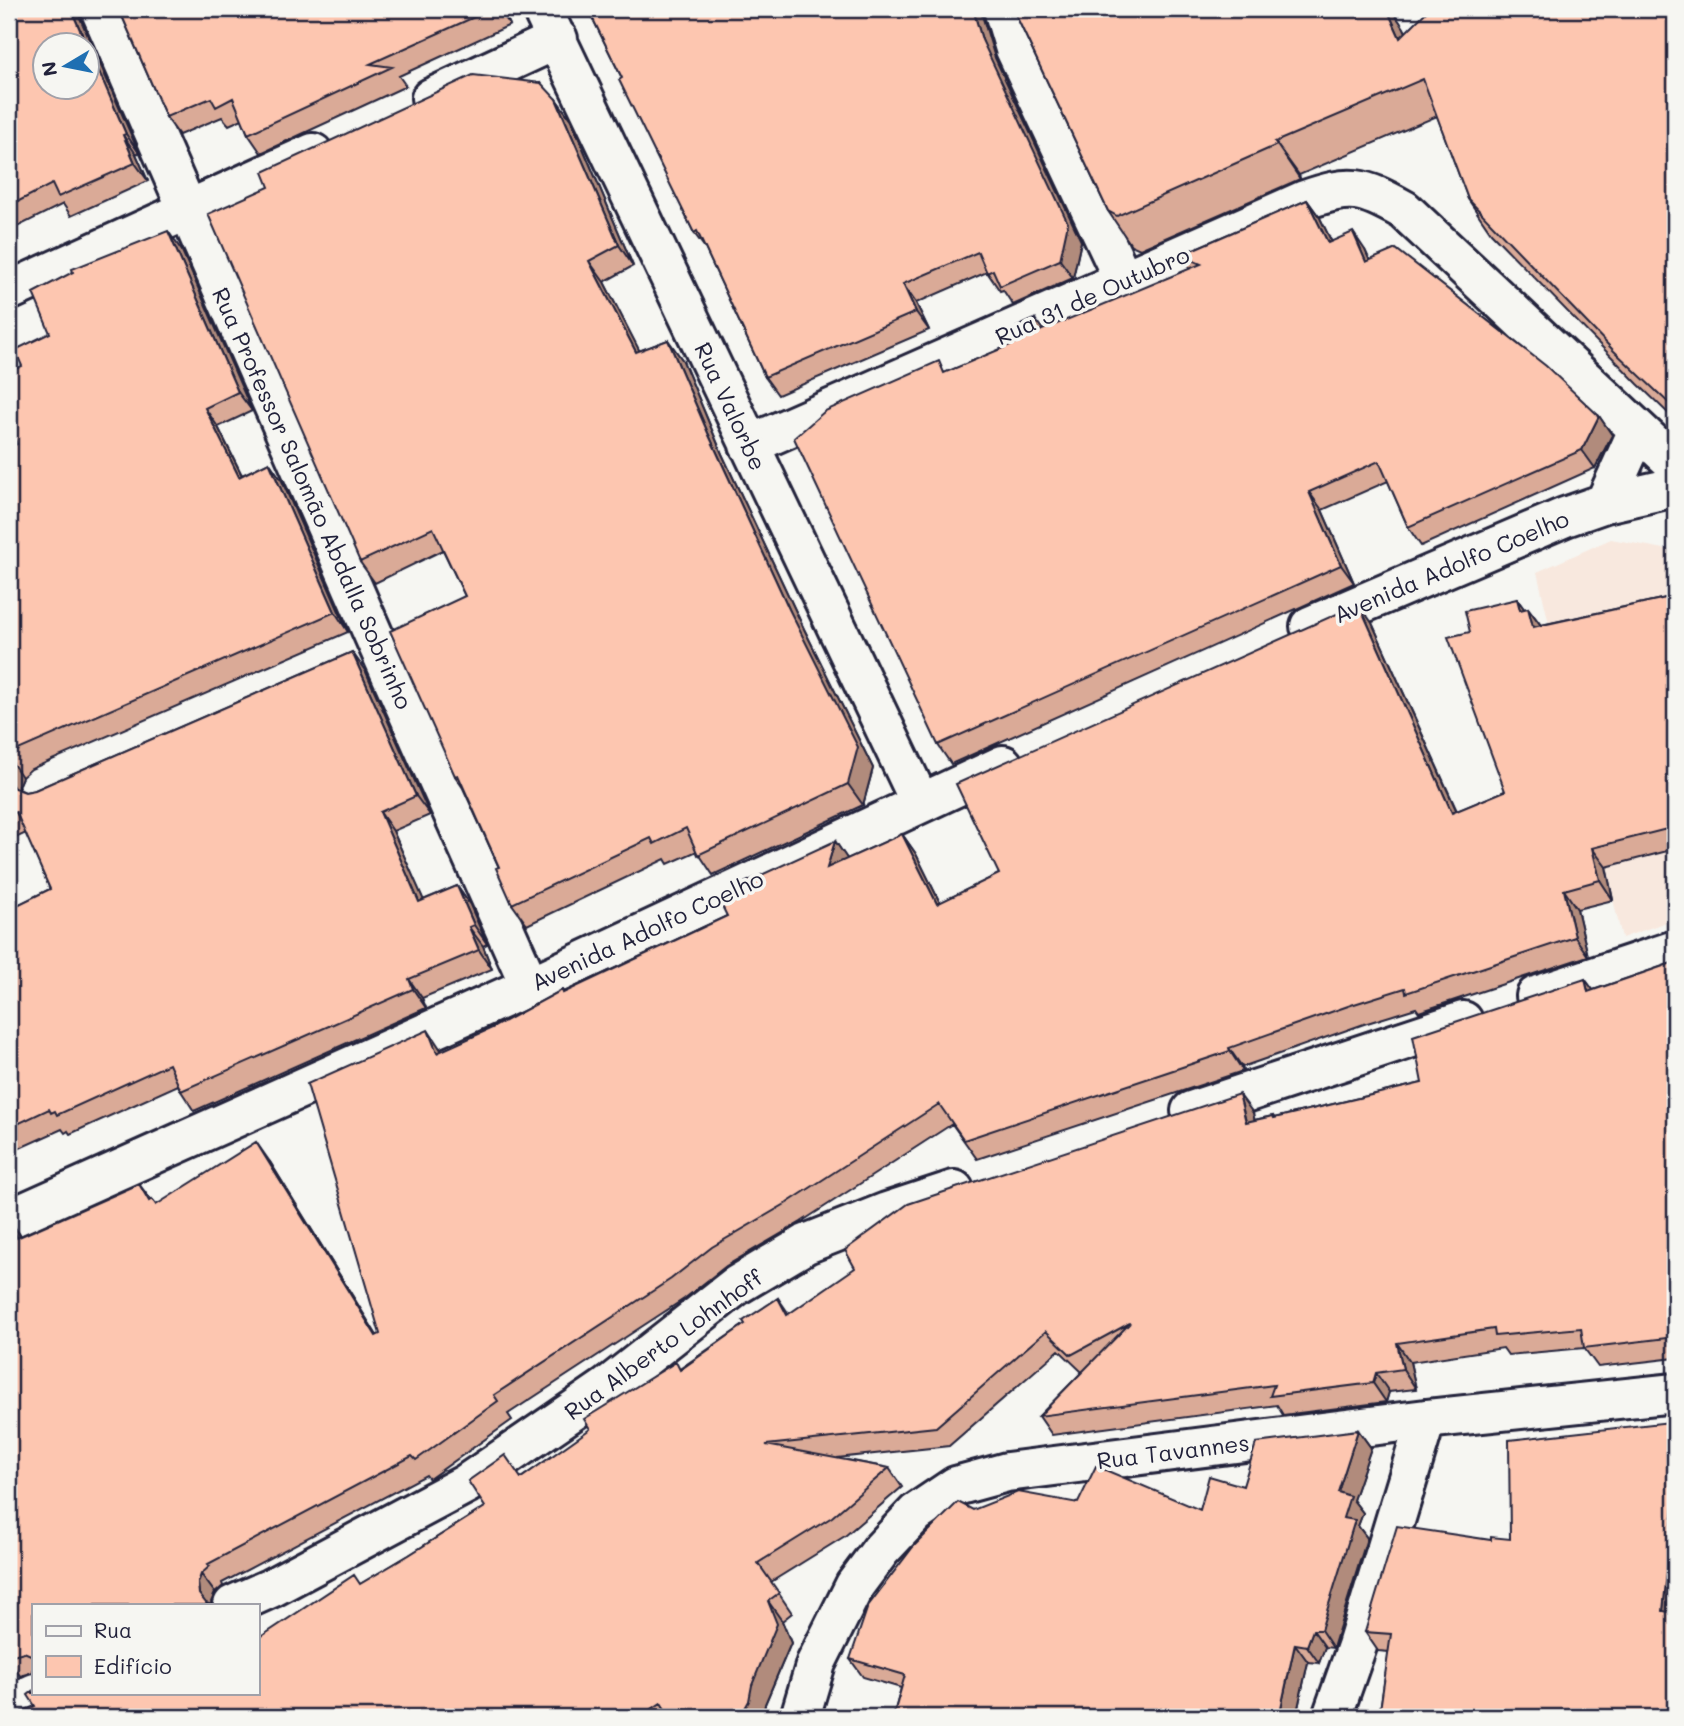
<svg xmlns="http://www.w3.org/2000/svg" width="1684" height="1726" viewBox="0 0 1684 1726" font-family="Mali,sans-serif">
	<style>
		.built { fill: #f8e8de }
		.lines { fill: none; stroke-linecap: round; stroke-linejoin: round }
		.minor-casing { stroke: #22223b; stroke-width: 44 }
		.minor { stroke: #f6f6f2; stroke-width: 38 }
		.wall { fill: #daaa97; stroke: #22223b; stroke-width: 2 }
		.shaded-wall { fill: #b18b7b; stroke: #22223b; stroke-width: 2 }
		.building { fill: #fdc6b0; stroke: #22223b; stroke-width: 2 }
		.labels { text-anchor: middle; dominant-baseline: central; stroke-width: 7; stroke-linejoin: round; paint-order: stroke }
		.street-label { font-size: 23px; fill: #22223b; stroke: #f6f6f2 }
	</style>
	<rect width="100%" height="100%" fill="#f6f6f2"/>
	<filter id="ink" filterUnits="userSpaceOnUse"><feTurbulence type="fractalNoise" baseFrequency=".0143" numOctaves="2"/><feDisplacementMap in="SourceGraphic" scale="14" xChannelSelector="R" yChannelSelector="G"/><feConvolveMatrix kernelMatrix="1 2 1 2 8 2 1 2 1" color-interpolation-filters="sRGB"/></filter>
	<g filter="url(#ink)">
		<!-- built -->
		<path class="built" d="M 1611,539 L 1675,551 L 1675,919 L 1622,938 L 1537,572 Z"/>
		<g class="lines">
			<!-- minor casing -->
			<g class="minor-casing">
				<path id="minor" d="M 100,9 L 377,643 L 530,986
					M 542,9 L 920,802
					M 1003,9 L 1015,49 L 1124,281
					M 431,98 L 558,39
					M 9,291 L 313,153
					M 749,445 L 1305,200 C 1352,184 1360,186 1404,210 L 1675,464
					M 1605,503 L 1638,430
					M 1310,626 L 1565,517 L 1605,503 L 1675,487
					M 1536,996 L 1675,950
					M 1191,1111 L 1463,1021
					M 9,1219 L 530,986 L 1003,765
					M 233,1605 L 271,1588 L 466,1484 L 606,1388 L 737,1285 L 806,1244 L 887,1212 L 954,1190
					M 9,1705 L 35,1693
					M 800,1717 L 816,1663 L 855,1585 L 881,1550 L 916,1513 L 956,1486 L 1007,1472 L 1426,1419 L 1675,1393
					M 1332,1717 L 1357,1646 L 1426,1419"/>
			</g>
			<!-- minor -->
			<use href="#minor" class="minor"/>
		</g>
		<!-- wall -->
		<path class="wall" d="M 9,9 L 79,9 L 80,18 L 139,153 L 136,154 L 148,181 L 71,216 L 63,204 L 9,231 Z
			M 119,9 L 502,9 L 510,25 L 399,76 L 406,86 L 261,153 L 248,134 L 242,119 L 229,125 L 222,117 L 179,135 L 166,117 Z
			M 588,9 L 982,9 L 982,15 L 995,58 L 1081,241 L 1073,278 L 1013,305 L 1003,290 L 1000,291 L 987,272 L 916,303 L 929,330 L 778,395 L 765,377 L 705,248 L 694,233 L 622,78 Z
			M 1013,9 L 1391,9 L 1406,32 L 1607,12 L 1675,9 L 1675,420 L 1638,384 L 1491,233 L 1468,199 L 1437,116 L 1299,175 L 1300,179 L 1140,249 L 1131,245 L 1108,211 Z
			M 556,99 L 571,120 L 633,266 L 604,282 L 639,351 L 668,340 L 683,361 L 722,454 L 804,629 L 873,768 L 863,805 L 713,875 L 697,851 L 668,864 L 665,859 L 527,925 L 512,904 L 499,867 L 463,788 L 455,776 L 465,596 L 443,550 L 375,583 L 360,562 Z
			M 1307,200 L 1320,218 L 1331,241 L 1365,250 L 1370,261 L 1599,416 L 1612,435 L 1595,468 L 1421,546 L 1408,527 L 1388,481 L 1322,510 L 1354,583 L 951,764 L 938,745 L 947,372 L 1190,269 L 1180,255 Z
			M 182,251 L 252,411 L 218,427 L 242,475 L 269,462 L 282,481 L 348,632 L 31,769 L 22,777 L 18,786 L 19,789 L 25,792 L 35,790 L 352,652 L 366,672 L 430,815 L 393,831 L 423,900 L 457,886 L 470,905 L 487,944 L 483,946 L 492,969 L 422,998 L 426,1008 L 194,1111 L 181,1091 L 178,1085 L 70,1134 L 68,1131 L 65,1133 L 62,1129 L 9,1153 L 9,909 L 50,889 L 26,833 L 9,841 L 9,448 L 17,444 L 22,366 L 50,333 Z
			M 1675,596 L 1675,849 L 1606,867 L 1613,900 L 1577,909 L 1588,956 L 1419,1012 L 1416,1008 L 1364,1024 L 1242,1067 L 1243,1071 L 977,1159 L 952,1124 L 801,1222 L 726,1266 L 684,1299 L 508,1414 L 512,1420 L 429,1479 L 426,1475 L 222,1583 L 223,1586 L 215,1593 L 211,1602 L 33,1605 L 33,1672 L 20,1676 L 9,1659 L 9,1219 L 21,1236 L 139,1184 L 151,1200 L 156,1205 L 270,1162 L 377,1336 L 380,1334 L 441,1050 L 442,1051 L 492,1028 L 562,990 L 564,992 L 727,916 L 835,841 L 847,859 L 902,834 L 916,854 L 940,903 L 999,874 L 1372,623 L 1457,811 L 1505,791 L 1470,632 L 1517,599 L 1524,609 L 1528,608 L 1541,625 Z
			M 1675,962 L 1675,1358 L 1598,1367 L 1584,1348 L 1508,1355 L 1503,1348 L 1410,1362 L 1416,1389 L 1389,1392 L 1386,1402 L 1283,1415 L 1277,1405 L 1052,1435 L 1039,1416 L 1082,1372 L 1059,1350 L 949,1446 L 837,1458 L 889,1468 L 902,1487 L 845,1536 L 771,1582 L 792,1613 L 782,1621 L 791,1643 L 765,1704 L 763,1717 L 9,1717 L 259,1638 L 360,1584 L 409,1555 L 485,1507 L 521,1478 L 745,1324 L 778,1298 L 789,1314 L 1253,1113 L 1254,1120 L 1273,1116 L 1274,1118 L 1422,1083 L 1585,979 L 1593,990 Z
			M 1358,1430 L 1371,1448 L 1353,1500 L 1363,1513 L 1358,1526 L 1367,1538 L 1333,1648 L 1325,1647 L 1319,1663 L 1308,1662 L 1296,1717 L 893,1717 L 901,1688 L 863,1677 L 850,1659 L 973,1510 L 1078,1503 L 1200,1510 L 1243,1486 Z
			M 1510,1539 L 1380,1710 L 1389,1652 L 1378,1651 L 1365,1632 L 1491,1540 Z"/>
		<!-- shaded-wall -->
		<path class="shaded-wall" d="M 71,9 L 79,9 L 80,18 L 139,153 L 126,134 Z
			M 499,9 L 502,9 L 510,25 Z
			M 973,9 L 982,9 L 982,15 L 995,58 L 1081,241 L 1073,278 L 1060,260 L 982,40 Z
			M 1387,9 L 1391,9 L 1404,28 L 1423,71 L 1400,38 Z
			M 556,99 L 571,120 L 633,266 L 619,245 Z
			M 123,135 L 136,154 L 148,181 L 135,163 Z
			M 1275,142 L 1299,175 L 1300,179 L 1277,145 Z
			M 1307,200 L 1320,218 L 1341,261 L 1328,243 Z
			M 168,231 L 182,251 L 252,411 L 238,392 Z
			M 1353,232 L 1365,250 L 1379,281 L 1366,262 Z
			M 589,261 L 604,282 L 651,373 L 636,352 Z
			M 903,284 L 916,303 L 929,330 L 916,312 Z
			M 1035,319 L 1048,337 L 1028,336 Z
			M 668,340 L 683,361 L 722,454 L 804,629 L 873,768 L 863,805 L 848,784 L 789,609 L 708,433 Z
			M 205,408 L 218,427 L 252,496 L 239,477 Z
			M 1599,416 L 1612,435 L 1595,468 L 1582,450 Z
			M 269,462 L 282,481 L 348,632 L 335,612 Z
			M 1309,492 L 1322,510 L 1354,583 L 1341,565 Z
			M 1517,599 L 1531,618 L 1520,610 Z
			M 1359,604 L 1372,623 L 1466,832 L 1452,813 Z
			M 1528,608 L 1542,627 L 1533,627 Z
			M 352,652 L 366,672 L 430,815 L 416,796 Z
			M 9,758 L 22,777 L 18,786 L 20,797 L 9,781 Z
			M 380,812 L 393,831 L 433,921 L 419,902 Z
			M 902,834 L 916,854 L 950,923 L 937,904 Z
			M 835,841 L 848,860 L 827,868 Z
			M 1592,848 L 1606,867 L 1613,900 L 1600,880 Z
			M 457,886 L 470,905 L 487,944 L 474,925 Z
			M 1564,890 L 1577,909 L 1588,956 L 1575,937 Z
			M 469,927 L 483,946 L 492,969 L 479,950 Z
			M 409,979 L 422,998 L 426,1008 L 413,989 Z
			M 1585,979 L 1599,998 L 1588,992 Z
			M 428,1030 L 441,1050 L 450,1073 L 437,1053 Z
			M 1229,1048 L 1242,1067 L 1243,1071 L 1230,1051 Z
			M 1239,1094 L 1253,1113 L 1259,1141 L 1246,1122 Z
			M 256,1142 L 270,1162 L 389,1355 L 376,1336 Z
			M 9,1219 L 21,1237 L 17,1238 Z
			M 1397,1343 L 1410,1362 L 1416,1389 L 1403,1369 Z
			M 1376,1373 L 1389,1392 L 1386,1402 L 1373,1383 Z
			M 1358,1430 L 1371,1448 L 1353,1500 L 1363,1513 L 1358,1526 L 1367,1538 L 1333,1648 L 1321,1630 L 1343,1518 L 1338,1492 Z
			M 1675,1495 L 1675,1628 L 1663,1611 Z
			M 201,1574 L 215,1593 L 211,1602 L 212,1605 L 207,1605 L 199,1594 L 198,1583 Z
			M 768,1601 L 782,1621 L 791,1643 L 765,1704 L 763,1717 L 740,1717 Z
			M 1313,1630 L 1325,1647 L 1319,1663 L 1307,1646 Z
			M 1295,1644 L 1308,1662 L 1296,1717 L 1279,1717 Z"/>
		<!-- building -->
		<path class="building" d="M 9,9 L 71,9 L 87,46 L 46,46 L 46,88 L 88,88 L 88,46 L 126,134 L 123,135 L 135,163 L 58,197 L 52,184 L 9,206 Z
			M 119,9 L 492,9 L 370,64 L 392,67 L 248,134 L 233,98 L 216,107 L 211,98 L 166,117 Z
			M 588,9 L 973,9 L 982,40 L 1068,223 L 1060,260 L 1000,286 L 993,270 L 987,273 L 978,252 L 903,284 L 916,312 L 765,377 L 697,231 L 694,233 L 619,80 L 622,78 Z
			M 1013,9 L 1387,9 L 1400,38 L 1429,9 L 1604,9 L 1607,12 L 1613,9 L 1675,9 L 1675,409 L 1614,351 L 1468,199 L 1423,79 L 1275,142 L 1277,145 L 1117,216 L 1108,211 Z
			M 473,75 L 541,83 L 556,99 L 619,245 L 589,261 L 636,352 L 668,340 L 708,433 L 789,609 L 858,747 L 848,784 L 698,855 L 686,828 L 654,844 L 651,838 L 512,904 L 496,868 L 499,867 L 458,775 L 455,776 L 390,631 L 465,596 L 433,528 L 360,562 L 208,214 L 269,187 L 263,172 Z
			M 1307,200 L 1328,243 L 1353,232 L 1366,262 L 1396,249 L 1546,366 L 1599,416 L 1582,450 L 1408,527 L 1379,461 L 1309,492 L 1341,565 L 938,745 L 794,438 L 825,411 L 939,361 L 944,373 L 1022,340 L 1017,327 L 1035,319 L 1028,336 L 1201,264 L 1180,255 Z
			M 168,231 L 238,392 L 205,408 L 239,477 L 269,462 L 335,612 L 18,750 L 9,757 L 9,448 L 17,444 L 9,424 L 9,372 L 22,366 L 15,350 L 50,333 L 33,293 L 73,272 L 72,269 Z
			M 1675,596 L 1675,827 L 1592,848 L 1600,880 L 1564,890 L 1575,937 L 1406,993 L 1405,988 L 1351,1005 L 1229,1048 L 1230,1051 L 964,1140 L 939,1104 L 787,1203 L 712,1247 L 671,1279 L 494,1395 L 498,1401 L 416,1460 L 412,1456 L 208,1564 L 210,1566 L 201,1574 L 198,1583 L 199,1594 L 206,1603 L 212,1605 L 33,1605 L 33,1656 L 24,1652 L 9,1656 L 9,1220 L 17,1238 L 139,1184 L 149,1201 L 152,1199 L 156,1205 L 256,1142 L 376,1336 L 380,1334 L 307,1084 L 428,1030 L 437,1053 L 492,1028 L 562,990 L 563,993 L 727,916 L 721,904 L 745,891 L 742,884 L 835,841 L 827,868 L 902,834 L 937,904 L 999,874 L 956,784 L 1359,604 L 1452,813 L 1505,791 L 1448,637 L 1470,632 L 1465,611 L 1517,599 L 1520,610 L 1528,608 L 1533,627 Z
			M 352,652 L 416,796 L 380,812 L 419,902 L 457,886 L 474,925 L 469,927 L 479,950 L 409,979 L 413,989 L 181,1091 L 169,1064 L 57,1115 L 55,1111 L 51,1113 L 49,1109 L 9,1128 L 9,909 L 50,889 L 16,812 L 9,815 L 9,781 L 14,788 L 25,792 L 35,790 Z
			M 1675,962 L 1675,1337 L 1584,1348 L 1581,1328 L 1495,1336 L 1494,1329 L 1397,1343 L 1403,1369 L 1376,1373 L 1373,1383 L 1270,1396 L 1274,1385 L 1039,1416 L 1130,1323 L 1071,1355 L 1046,1331 L 936,1427 L 766,1445 L 889,1468 L 832,1517 L 758,1563 L 779,1593 L 768,1601 L 777,1624 L 752,1685 L 749,1701 L 740,1717 L 670,1717 L 661,1703 L 640,1717 L 9,1717 L 35,1706 L 28,1695 L 33,1691 L 33,1693 L 257,1693 L 257,1636 L 259,1638 L 354,1575 L 360,1584 L 409,1555 L 485,1507 L 468,1481 L 505,1455 L 521,1478 L 590,1429 L 584,1419 L 676,1362 L 680,1370 L 745,1324 L 743,1321 L 778,1298 L 787,1315 L 855,1268 L 845,1250 L 908,1204 L 1239,1094 L 1246,1122 L 1273,1116 L 1274,1118 L 1422,1083 L 1413,1036 L 1585,979 L 1588,992 Z
			M 1670,1422 L 1675,1431 L 1675,1495 L 1663,1611 L 1675,1613 L 1675,1717 L 1353,1717 L 1356,1708 L 1380,1710 L 1391,1634 L 1365,1632 L 1397,1526 L 1491,1540 L 1491,1537 L 1510,1539 L 1509,1440 Z
			M 1358,1430 L 1338,1492 L 1350,1496 L 1343,1518 L 1355,1520 L 1321,1630 L 1313,1630 L 1307,1646 L 1295,1644 L 1279,1717 L 893,1717 L 905,1675 L 850,1659 L 868,1606 L 913,1547 L 958,1502 L 973,1510 L 1018,1492 L 1078,1503 L 1096,1466 L 1200,1510 L 1209,1476 L 1243,1486 L 1256,1443 Z"/>
	</g>
	<g class="labels">
		<!-- street labels -->
		<g class="street-label">
			<text transform="translate(1092 295) rotate(-24)">Rua 31 de Outubro</text>
			<text transform="translate(731 406) rotate(65)">Rua Valorbe</text>
			<text transform="translate(313 498) rotate(66)">Rua Professor Salomão Abdalla Sobrinho</text>
			<text transform="translate(1451 566) rotate(-23)">Avenida Adolfo Coelho</text>
			<text transform="translate(647 930) rotate(-25)">Avenida Adolfo Coelho</text>
			<text transform="translate(663 1344) rotate(-36)">Rua Alberto Lohnhoff</text>
			<text transform="translate(1173 1451) rotate(-7)">Rua Tavannes</text>
		</g>
	</g>
	<!-- margin -->
	<rect width="1684" height="1726" fill="none" stroke="#f6f6f2" stroke-width="35"/>
	<rect x="18" y="18" width="1649" height="1691" fill="none" stroke="#22223b" stroke-width="2.5" filter="url(#ink)"/>
	<!-- legend -->
	<rect x="32" y="1604" width="228" height="91" fill="#f6f6f2" stroke="#a1a1a9" stroke-width="2"/>
	<rect x="46" y="1626" width="35" height="10" fill="#f6f6f2" stroke="#a1a1a9" stroke-width="2"/>
	<text x="94" y="1638" font-size="21" fill="#22223b">Rua</text>
	<rect x="46" y="1656" width="35" height="21" fill="#fdc6b0" stroke="#a1a1a9" stroke-width="2"/>
	<text x="94" y="1674" font-size="21" fill="#22223b">Edifício</text>
	<!-- north arrow -->
	<g transform="translate(66 66) rotate(260)"><circle r="33" fill="#f6f6f2" stroke="#a1a1a9" stroke-width="2"/>
	<path d="M0-5L12 26L0 18L-12 26Z" fill="#1f6fb2"/>
	<text y="-10" font-size="19" font-weight="bold" text-anchor="middle" fill="#22223b">N</text>
	</g>
</svg>
